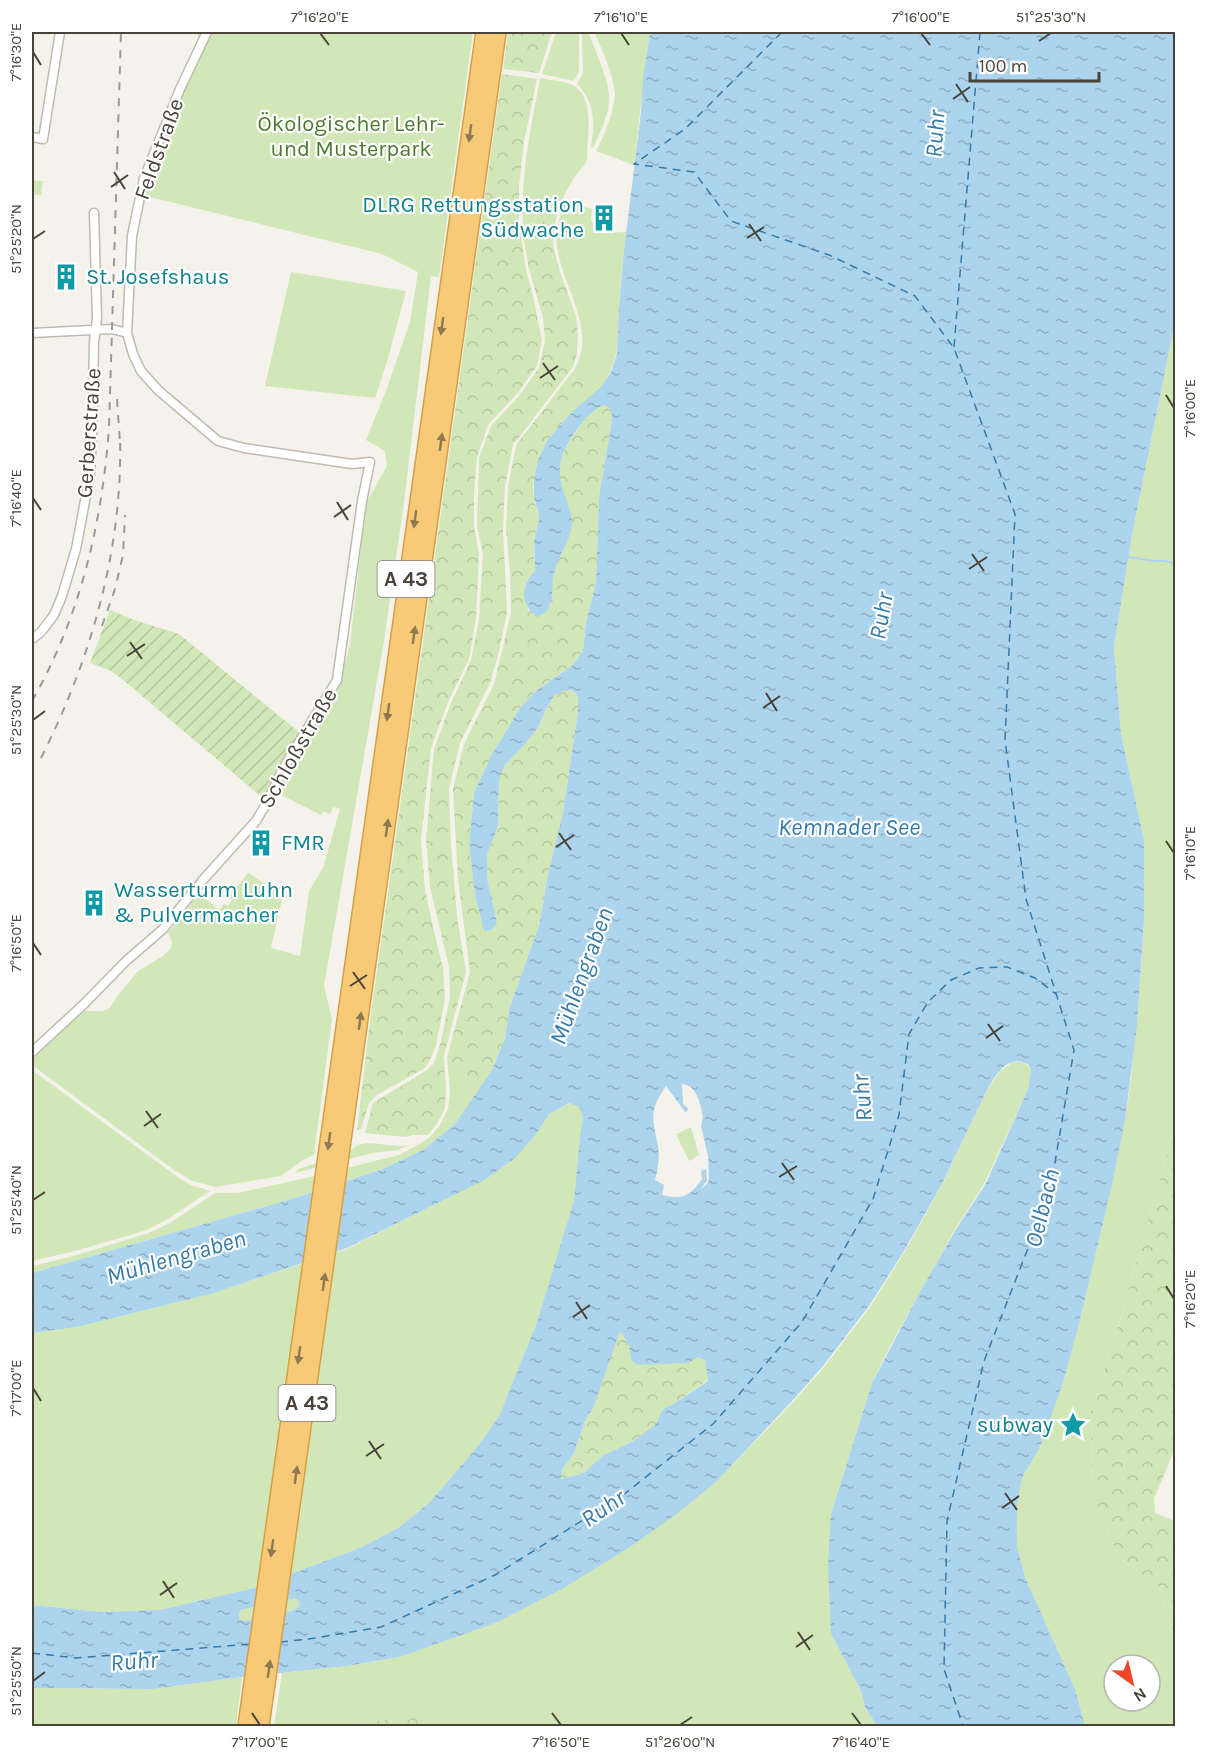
<svg xmlns="http://www.w3.org/2000/svg" width="1207" height="1758" viewBox="0 0 1207 1758" font-family="Karla,sans-serif">
	<style>
		.green { fill: #d2e7b7; fill-rule: evenodd }
		.forest { fill: url(#forest-crowns) }
		.garden { fill: url(#garden-furrows) }
		.water { fill: url(#water-ripples); fill-rule: evenodd }
		.lines { fill: none; stroke-linecap: round; stroke-linejoin: round }
		.stream { stroke: #add4ed; stroke-width: 2 }
		.ferry { stroke: #357aa9; stroke-width: 1.5; stroke-dasharray: 8 6; stroke-linecap: butt }
		.minor-casing { stroke: #c0baaf; stroke-width: 11 }
		.motorway-casing { stroke: #d69f45; stroke-width: 18 }
		.minor { stroke: #fff; stroke-width: 8 }
		.motorway { stroke: #f6ca76; stroke-width: 15 }
		.rail { stroke: #9a9a9a; stroke-width: 2; stroke-dasharray: 8 8; stroke-linecap: butt }
		.oneway { fill: #8e7952 }
		.ticks { fill: none; stroke: #49433a; stroke-width: 2 }
		.labels { text-anchor: middle; dominant-baseline: central; stroke-width: 4.5; stroke-linejoin: round; paint-order: stroke }
		.shield { fill: #fff; stroke: #807b75; stroke-width: 1.5 }
		.shield-label { font-size: 21px; font-weight: bold; fill: #49433a }
		.park-label { font-size: 22px; fill: #4c792f; stroke: #fff }
		.street-label { font-size: 22px; fill: #49433a; stroke: #fff }
		.culture-label { font-size: 22px; fill: #0d838f; stroke: #fff; text-anchor: start }
		.water-label { font-size: 24px; font-style: italic; fill: #357aa9; stroke: #fff }
		.neatline { fill: none; stroke: #49433a; stroke-width: 2 }
		.ticks-label { font-size: 15px; text-anchor: middle; fill: #49433a }
	</style>
	<defs>
		<pattern id="forest-crowns" width="20" height="18" patternUnits="userSpaceOnUse" patternTransform="scale(1.5)"><rect width="20" height="18" fill="#d2e7b7"/><path d="M2 6a3 3 0 1 1 6 0M12 15a3 3 0 1 1 6 0" fill="none" stroke="#b6c79e"/></pattern>
		<pattern id="garden-furrows" width="10" height="10" patternUnits="userSpaceOnUse" patternTransform="scale(1.5)"><rect width="10" height="10" fill="#d2e7b7"/><path d="M-1 1l2-2M0 10L10 0M9 11l2-2" fill="none" stroke="#b6c79e"/></pattern>
		<pattern id="water-ripples" width="26" height="14" patternUnits="userSpaceOnUse" patternTransform="scale(1.5)"><rect width="26" height="14" fill="#add4ed"/><path d="M2 4q2-2 4 0t4 0M15 11q2-2 4 0t4 0" fill="none" stroke="#8faec1"/></pattern>
	</defs>
	<rect width="100%" height="100%" fill="#f5f2ec"/>
	<!-- green -->
	<path class="green" d="M 197,32 L 473,32 L 439,277 L 431,276 L 404,503 L 384,641 L 324,986 L 332,1019 L 314,1155 L 303,1160 L 281,1176 L 216,1187 L 192,1181 L 174,1170 L 32,1065 L 32,1058 L 42,1049 L 66,1023 L 81,1011 L 102,1011 L 110,1008 L 118,995 L 138,971 L 163,956 L 171,948 L 172,942 L 168,932 C 181,921 188,907 199,893 L 219,910 L 224,904 L 228,906 L 232,900 L 229,897 L 248,873 L 283,895 L 271,948 L 300,956 L 309,891 L 323,868 L 340,809 L 333,807 L 330,814 L 323,811 L 321,815 L 277,793 L 322,714 L 335,701 L 350,645 L 366,503 L 387,466 L 385,451 L 366,440 L 386,391 L 410,322 L 418,272 L 382,254 L 154,198 L 137,195 L 199,42 Z
		M 556,32 L 579,32 L 579,71 L 574,81 L 542,74 Z
		M 582,32 L 588,32 C 594,46 608,79 609,94 C 611,112 600,132 593,148 L 591,147 C 595,122 595,103 577,84 L 583,73 Z
		M 594,32 L 650,32 C 643,76 640,120 634,165 L 596,151 C 604,137 615,109 615,93 C 613,74 602,49 594,32 Z
		M 540,78 C 551,80 566,81 576,87 C 592,99 589,131 587,148 C 587,152 588,159 586,162 C 584,167 578,171 575,176 C 561,198 553,220 553,246 L 547,238 L 544,217 L 537,215 L 533,222 L 528,225 L 529,242 L 525,247 C 517,190 530,134 540,78 Z
		M 32,180 L 43,181 L 41,195 L 32,194 Z
		M 565,201 L 592,209 L 591,220 L 598,233 L 626,232 C 623,257 620,282 619,307 C 618,342 621,356 601,388 L 583,371 L 574,378 L 570,375 C 602,336 562,287 557,247 C 555,230 560,216 565,201 Z
		M 291,272 L 406,291 L 387,362 L 375,398 L 265,386 Z
		M 1175,322 L 1175,1125 L 1120,1321 L 1091,1411 L 1092,1493 L 1117,1555 L 1159,1587 L 1175,1638 L 1175,1726 L 1085,1726 L 1076,1692 L 1025,1577 L 1017,1546 L 1017,1506 L 1022,1478 L 1040,1447 L 1081,1316 L 1112,1185 L 1125,1121 L 1131,1080 L 1141,972 L 1144,922 L 1144,840 L 1121,734 L 1114,647 L 1132,535 ZM 1114,1665 L 1150,1665 L 1150,1701 L 1114,1701 Z
		M 447,1057 L 480,1090 L 455,1124 L 423,1150 L 380,1170 L 295,1198 L 32,1273 L 32,1266 L 73,1256 L 149,1233 L 170,1223 L 215,1193 L 238,1193 L 306,1178 L 399,1155 L 416,1146 L 430,1137 L 440,1125 L 448,1109 L 450,1091 Z
		M 1013,1062 C 1021,1062 1027,1062 1031,1070 L 1028,1089 L 985,1182 L 954,1231 L 889,1348 L 872,1383 L 831,1514 L 831,1634 L 861,1691 L 865,1707 L 877,1726 L 436,1726 L 428,1717 L 402,1717 L 348,1726 L 274,1726 L 282,1673 L 347,1666 L 400,1657 L 447,1640 L 678,1513 L 716,1482 L 795,1400 L 824,1367 L 870,1307 L 905,1251 L 942,1185 L 986,1092 L 1000,1071 Z
		M 32,1070 L 179,1178 L 191,1185 L 210,1191 L 168,1219 L 147,1230 L 79,1250 L 32,1261 Z
		M 569,1103 L 579,1107 L 583,1117 L 580,1135 L 574,1200 L 536,1325 L 499,1416 L 478,1446 L 429,1503 L 398,1528 L 362,1547 L 254,1588 L 160,1610 L 102,1612 L 32,1605 L 32,1333 L 77,1327 L 213,1293 L 347,1249 L 445,1199 L 537,1133 L 549,1114 Z
		M 691,1127 L 699,1155 L 689,1161 L 676,1134 Z
		M 368,1143 C 383,1143 395,1148 410,1145 L 398,1150 L 373,1153 L 295,1173 L 298,1169 L 346,1154 L 357,1145 Z
		M 296,1598 L 299,1600 C 300,1606 298,1608 294,1610 L 250,1620 L 243,1621 L 239,1619 L 239,1612 L 241,1610 Z
		M 242,1677 L 236,1726 L 32,1726 L 32,1688 L 153,1689 Z"/>
	<!-- forest -->
	<path class="forest" d="M 508,32 L 552,32 L 539,73 L 503,69 Z
		M 502,74 L 537,79 L 524,142 L 519,186 L 519,220 L 526,270 L 532,292 L 542,340 L 537,366 L 517,394 L 488,425 L 477,457 L 474,495 L 474,526 L 479,554 L 476,619 L 469,659 L 448,702 L 431,748 L 421,840 L 425,889 L 433,927 L 443,968 L 445,999 L 436,1045 L 430,1060 L 425,1068 L 377,1095 L 369,1103 L 361,1130 L 357,1130 L 369,1029 Z
		M 537,215 L 544,216 L 547,238 L 553,245 L 560,272 L 576,316 L 578,335 L 577,353 L 573,367 L 513,445 L 505,486 L 503,530 L 507,612 L 499,652 L 490,683 L 460,743 L 449,789 L 451,844 L 457,916 L 466,972 L 444,1056 L 446,1089 L 445,1108 L 437,1124 L 428,1135 L 413,1135 L 405,1137 L 365,1133 L 373,1103 L 427,1070 L 434,1063 L 441,1041 L 450,997 L 449,967 L 430,887 L 426,840 L 434,749 L 451,703 L 471,660 L 479,619 L 483,554 L 477,526 L 479,458 L 491,426 L 518,397 L 539,368 L 545,340 L 543,318 L 529,269 L 525,247 L 529,242 L 528,225 L 533,223 Z
		M 583,371 L 601,388 C 568,413 528,450 534,498 C 535,506 539,512 539,520 C 539,528 535,535 534,543 C 533,552 535,562 535,571 C 521,585 522,594 529,611 L 551,605 C 552,595 551,582 554,572 C 559,556 569,542 571,524 C 573,515 569,506 565,498 C 554,468 560,453 578,429 C 584,419 594,408 605,405 L 611,410 L 612,420 L 599,496 L 596,583 L 586,621 L 583,651 L 573,665 L 536,691 L 520,708 L 492,754 L 474,793 L 469,844 L 475,896 L 484,931 L 492,930 L 497,923 L 487,878 L 487,855 L 498,826 L 499,781 L 504,766 L 526,743 L 539,726 L 545,711 L 554,696 L 563,691 L 572,690 L 578,696 L 578,712 L 563,812 L 548,875 L 539,926 L 509,1009 L 505,1038 L 492,1070 L 480,1090 L 447,1057 L 470,972 L 458,880 L 453,789 L 464,744 L 494,684 L 511,613 L 510,572 L 506,529 L 508,486 L 516,445 L 570,375 L 574,378 Z
		M 1175,1125 L 1176,1446 L 1154,1499 L 1155,1513 L 1175,1521 L 1175,1638 L 1159,1587 L 1117,1555 L 1092,1493 L 1091,1411 L 1120,1321 Z
		M 620,1330 L 629,1345 L 631,1360 L 637,1365 L 662,1363 L 698,1357 L 705,1359 L 708,1380 L 675,1403 L 663,1409 L 657,1424 L 633,1441 L 602,1456 L 584,1473 L 560,1479 L 562,1470 L 574,1453 L 585,1421 L 594,1406 Z
		M 402,1717 L 428,1717 L 436,1726 L 348,1726 Z"/>
	<!-- garden -->
	<path class="garden" d="M 110,610 L 134,620 L 179,634 L 300,733 L 289,749 L 264,799 L 122,679 L 111,671 L 90,663 Z"/>
	<!-- water -->
	<path class="water" d="M 650,32 L 1175,32 L 1175,322 L 1132,535 L 1114,647 L 1121,734 L 1144,840 L 1144,922 L 1137,1025 L 1125,1121 L 1112,1185 L 1081,1316 L 1063,1383 L 1040,1447 L 1022,1478 L 1017,1506 L 1017,1546 L 1025,1577 L 1076,1692 L 1085,1726 L 877,1726 L 865,1707 L 861,1691 L 831,1634 L 828,1565 L 831,1514 L 872,1383 L 922,1288 L 955,1231 L 986,1183 L 1028,1089 L 1031,1070 L 1028,1064 C 1023,1063 1018,1060 1013,1062 C 1000,1065 992,1082 986,1092 L 942,1184 L 904,1251 L 869,1306 L 823,1366 L 794,1399 L 716,1482 L 678,1513 L 630,1547 L 562,1589 L 495,1623 L 400,1657 L 347,1666 L 242,1677 L 153,1689 L 32,1688 L 32,1605 L 102,1612 L 160,1610 L 254,1588 L 362,1547 L 398,1528 L 429,1503 L 478,1446 L 499,1416 L 536,1325 L 574,1200 L 580,1135 L 583,1117 L 579,1107 L 569,1103 L 549,1114 L 537,1133 L 515,1158 L 486,1179 L 347,1248 L 214,1293 L 77,1327 L 32,1333 L 32,1273 L 295,1198 L 380,1170 L 423,1150 L 455,1124 L 492,1070 L 505,1038 L 509,1009 L 539,926 L 548,875 L 563,812 L 578,712 L 578,696 L 572,690 L 563,691 L 554,696 L 545,711 L 539,726 L 526,743 L 504,766 L 499,781 L 498,826 L 487,855 L 487,878 L 497,923 L 492,930 L 484,931 L 475,896 L 469,844 L 474,793 L 492,754 L 520,708 L 536,691 L 573,665 L 583,651 L 586,622 L 596,583 L 599,496 L 612,420 L 611,410 L 605,405 C 594,408 585,419 578,428 C 561,452 554,466 565,496 C 568,504 572,513 572,522 C 571,541 558,556 554,574 C 551,584 554,596 550,605 C 548,612 543,614 537,617 C 520,603 520,586 535,571 L 534,542 L 539,520 L 538,511 L 534,498 L 534,479 L 538,460 L 547,441 L 562,423 L 574,410 L 601,387 L 611,372 L 617,354 L 619,306 L 623,258 L 641,112 L 643,78 ZM 682,1084 L 690,1086 L 695,1092 L 699,1100 L 703,1117 L 701,1126 L 708,1156 L 709,1179 L 707,1184 L 700,1190 L 707,1180 L 706,1169 L 701,1171 L 702,1179 C 691,1196 682,1200 662,1195 L 664,1185 L 655,1180 C 658,1169 660,1157 658,1146 C 652,1117 649,1111 666,1086 L 686,1113 L 688,1109 L 683,1104 ZM 620,1331 L 629,1345 L 631,1360 L 637,1365 L 688,1363 L 698,1357 L 705,1360 L 708,1381 L 675,1403 L 663,1409 L 656,1424 L 633,1441 L 602,1456 L 584,1473 L 561,1479 L 562,1470 L 574,1453 L 585,1421 L 594,1406 ZM 296,1598 L 299,1601 C 300,1606 298,1608 294,1610 L 250,1620 L 243,1621 L 239,1619 L 239,1613 L 241,1610 Z"/>
	<g class="lines">
		<!-- stream -->
		<path class="stream" d="M 1128,557 L 1154,561 L 1165,561 L 1176,564"/>
		<!-- ferry -->
		<path class="ferry" d="M 782,32 L 685,129 L 634,164 L 694,172 L 731,221 L 829,255 L 915,296 L 954,348 L 1015,514 L 1005,740 L 1026,899 L 1074,1050 L 1050,1192 L 984,1361 L 947,1521 L 944,1669 L 963,1726
			M 954,347 L 980,32
			M 280,1642 L 309,1639 L 381,1627 L 495,1575 L 623,1495 L 713,1424 L 802,1322 L 873,1199 L 899,1115 L 909,1034 L 928,1002 L 951,980 L 979,968 L 1007,967 L 1035,978 L 1056,994
			M 32,1653 L 76,1658 L 252,1644"/>
		<!-- minor casing -->
		<g class="minor-casing">
			<path id="minor" d="M 32,137 L 43,139 L 60,32
				M 32,333 L 112,329 L 127,333
				M 32,639 L 41,632 L 54,615 L 62,596 L 76,549 L 90,474 L 92,436 L 94,342 L 97,318 L 94,213
				M 32,1052 L 84,1004 L 126,961 L 163,929 L 202,881 L 256,821 L 265,806 L 284,767 L 337,680 L 362,501 L 370,462 L 352,464 L 244,448 L 218,441 L 158,390 L 141,371 L 133,354 L 127,333 L 132,236 L 144,178 L 180,89 L 207,32"/>
		</g>
		<!-- motorway casing -->
		<g class="motorway-casing">
			<path id="motorway" d="M 246,1726 L 484,32
				M 261,1726 L 498,32"/>
		</g>
		<!-- minor -->
		<use href="#minor" class="minor"/>
		<!-- motorway -->
		<use href="#motorway" class="motorway"/>
		<!-- rail -->
		<path class="rail" d="M 117,399 L 120,443
			M 102,626 L 115,589 L 123,555 L 125,515
			M 32,701 C 80,617 102,524 109,428 L 121,32
			M 41,758 C 91,659 123,549 120,437"/>
	</g>
	<!-- one-way arrows -->
	<defs><path id="oneway-solid" d="M-6-.8H1V-3.2L6.5 0L1 3.2V.8H-6Z" transform="scale(1.5)"/></defs>
	<g class="oneway">
		<use href="#oneway-solid" transform="translate(470 133) rotate(98)"/>
		<use href="#oneway-solid" transform="translate(442 326) rotate(98)"/>
		<use href="#oneway-solid" transform="translate(441 442) rotate(-82)"/>
		<use href="#oneway-solid" transform="translate(415 519) rotate(98)"/>
		<use href="#oneway-solid" transform="translate(414 635) rotate(-82)"/>
		<use href="#oneway-solid" transform="translate(388 712) rotate(98)"/>
		<use href="#oneway-solid" transform="translate(387 828) rotate(-82)"/>
		<use href="#oneway-solid" transform="translate(360 1021) rotate(-82)"/>
		<use href="#oneway-solid" transform="translate(329 1141) rotate(98)"/>
		<use href="#oneway-solid" transform="translate(324 1282) rotate(-82)"/>
		<use href="#oneway-solid" transform="translate(299 1355) rotate(98)"/>
		<use href="#oneway-solid" transform="translate(296 1475) rotate(-82)"/>
		<use href="#oneway-solid" transform="translate(272 1548) rotate(98)"/>
		<use href="#oneway-solid" transform="translate(269 1669) rotate(-82)"/>
	</g>
	<!-- ticks -->
	<path class="ticks" d="M 320,33 L 329,45M 621,33 L 629,45M 921,33 L 930,45M 1039,41 L 1051,33M 33,52 L 41,65M 956,84 L 968,102M 953,99 L 970,87M 114,172 L 125,189M 111,187 L 128,175M 749,224 L 761,241M 747,238 L 764,227M 33,239 L 45,231M 543,363 L 555,380M 540,378 L 558,366M 1166,395 L 1174,408M 33,498 L 41,510M 337,502 L 348,520M 334,517 L 351,505M 972,554 L 984,571M 969,569 L 987,557M 130,642 L 142,659M 127,656 L 145,644M 766,693 L 777,711M 763,708 L 780,696M 33,720 L 45,711M 559,833 L 571,850M 1166,841 L 1174,853M 556,847 L 574,835M 33,943 L 41,955M 353,972 L 365,989M 350,986 L 367,975M 988,1024 L 1000,1041M 986,1038 L 1003,1026M 146,1111 L 158,1128M 144,1126 L 161,1114M 782,1163 L 794,1180M 779,1177 L 797,1166M 33,1200 L 45,1192M 1166,1286 L 1174,1299M 576,1302 L 587,1319M 573,1317 L 590,1305M 33,1388 L 41,1401M 369,1441 L 381,1459M 366,1456 L 384,1444M 1005,1493 L 1017,1510M 1002,1508 L 1019,1496M 163,1581 L 174,1598M 160,1595 L 177,1583M 798,1632 L 810,1650M 796,1647 L 813,1635M 33,1681 L 45,1672M 252,1713 L 260,1725M 552,1713 L 561,1725M 852,1713 L 861,1725M 680,1725 L 692,1717"/>
	<!-- icons -->
	<defs>
		<g id="building-bare" transform="scale(2.07)"><path d="M-4-6H4V6H1V3H-1V6H-4ZM-2.5-4.3h1.7v1.8h-1.7ZM.8-4.3h1.7v1.8H.8ZM-2.5-1h1.7V.8h-1.7ZM.8-1h1.7V.8H.8Z" fill="#0f9aa8" stroke="#fff" stroke-width="2.5" paint-order="stroke"/></g>
		<g id="sight-bare" transform="scale(2.07)"><path d="M0-6L1.8-2.2L6-1.7L2.9 1.2L3.7 5.4L0 3.3L-3.7 5.4L-2.9 1.2L-6-1.7L-1.8-2.2Z" fill="#0f9aa8" stroke="#fff" stroke-width="2.5" paint-order="stroke"/></g>
	</defs>
	<g fill-rule="evenodd">
		<use href="#building-bare" x="604" y="218"/>
		<use href="#building-bare" x="66" y="277"/>
		<use href="#building-bare" x="261" y="843"/>
		<use href="#building-bare" x="94" y="903"/>
		<use href="#sight-bare" x="1073" y="1425"/>
	</g>
	<g class="labels">
		<!-- shield labels -->
		<g class="shield">
			<rect x="377.5" y="561" width="57" height="36" rx="4.5"/>
			<rect x="278.5" y="1385" width="57" height="36" rx="4.5"/>
		</g>
		<g class="shield-label">
			<text x="406" y="579">A 43</text>
			<text x="307" y="1403">A 43</text>
		</g>
		<!-- park labels -->
		<g class="park-label">
			<text x="351" y="124">Ökologischer Lehr-<tspan x="351" dy="25">und Musterpark</tspan></text>
		</g>
		<!-- street labels -->
		<g class="street-label">
			<text transform="translate(159 149) rotate(-70)">Feldstraße</text>
			<text transform="translate(89 433) rotate(-86)">Gerberstraße</text>
			<text transform="translate(298 748) rotate(-60)">Schloßstraße</text>
		</g>
		<!-- culture labels -->
		<g class="culture-label">
			<text x="584" y="205" text-anchor="end">DLRG Rettungsstation<tspan x="584" dy="25">Südwache</tspan></text>
			<text x="86" y="277">St. Josefshaus</text>
			<text x="281" y="843">FMR</text>
			<text x="114" y="890">Wasserturm Luhn<tspan x="114" dy="25">&amp; Pulvermacher</tspan></text>
			<text x="1053" y="1425" text-anchor="end">subway</text>
		</g>
		<!-- water labels -->
		<g class="water-label">
			<text transform="translate(935 134) rotate(-86)">Ruhr</text>
			<text transform="translate(881 616) rotate(-80)">Ruhr</text>
			<text x="849" y="827">Kemnader See</text>
			<text transform="translate(581 976) rotate(-70)">Mühlengraben</text>
			<text transform="translate(862 1098) rotate(-95)">Ruhr</text>
			<text transform="translate(1042 1208) rotate(-76)">Oelbach</text>
			<text transform="translate(176 1257) rotate(-16)">Mühlengraben</text>
			<text transform="translate(603 1508) rotate(-34)">Ruhr</text>
			<text transform="translate(134 1661) rotate(-4)">Ruhr</text>
		</g>
	</g>
	<!-- border -->
	<rect width="1207" height="1758" fill="none" stroke="#ffffff" stroke-width="66"/>
	<!-- north arrow -->
	<g transform="translate(1132 1683) rotate(146)"><circle r="28" fill="#ffffff" stroke="#b6b4b0" stroke-width="1.5"/>
	<path d="M0-4.5L10 22L0 15L-10 22Z" fill="#ef4529"/>
	<text y="-9" font-size="16" font-weight="bold" text-anchor="middle" fill="#49433a">N</text>
	</g>
	<!-- scale -->
	<path d="M970 72v9h129v-9" fill="none" stroke="#49433a" stroke-width="3"/>
	<text x="979" y="72" font-size="18" fill="#49433a" stroke="#ffffff" stroke-width="4.5" paint-order="stroke">100 m</text>
	<rect x="33" y="33" width="1141" height="1692" class="neatline"/>
	<g class="ticks-label">
		<text x="320" y="22">7°16'20"E</text>
		<text x="621" y="22">7°16'10"E</text>
		<text x="921" y="22">7°16'00"E</text>
		<text x="1051" y="22">51°25'30"N</text>
		<text transform="translate(16 52) rotate(-90)" y="5">7°16'30"E</text>
		<text transform="translate(16 239) rotate(-90)" y="5">51°25'20"N</text>
		<text transform="translate(1190 408) rotate(-90)" y="5">7°16'00"E</text>
		<text transform="translate(16 498) rotate(-90)" y="5">7°16'40"E</text>
		<text transform="translate(16 720) rotate(-90)" y="5">51°25'30"N</text>
		<text transform="translate(1190 853) rotate(-90)" y="5">7°16'10"E</text>
		<text transform="translate(16 943) rotate(-90)" y="5">7°16'50"E</text>
		<text transform="translate(16 1200) rotate(-90)" y="5">51°25'40"N</text>
		<text transform="translate(1190 1299) rotate(-90)" y="5">7°16'20"E</text>
		<text transform="translate(16 1388) rotate(-90)" y="5">7°17'00"E</text>
		<text transform="translate(16 1681) rotate(-90)" y="5">51°25'50"N</text>
		<text x="260" y="1747">7°17'00"E</text>
		<text x="561" y="1747">7°16'50"E</text>
		<text x="680" y="1747">51°26'00"N</text>
		<text x="861" y="1747">7°16'40"E</text>
	</g>
</svg>
